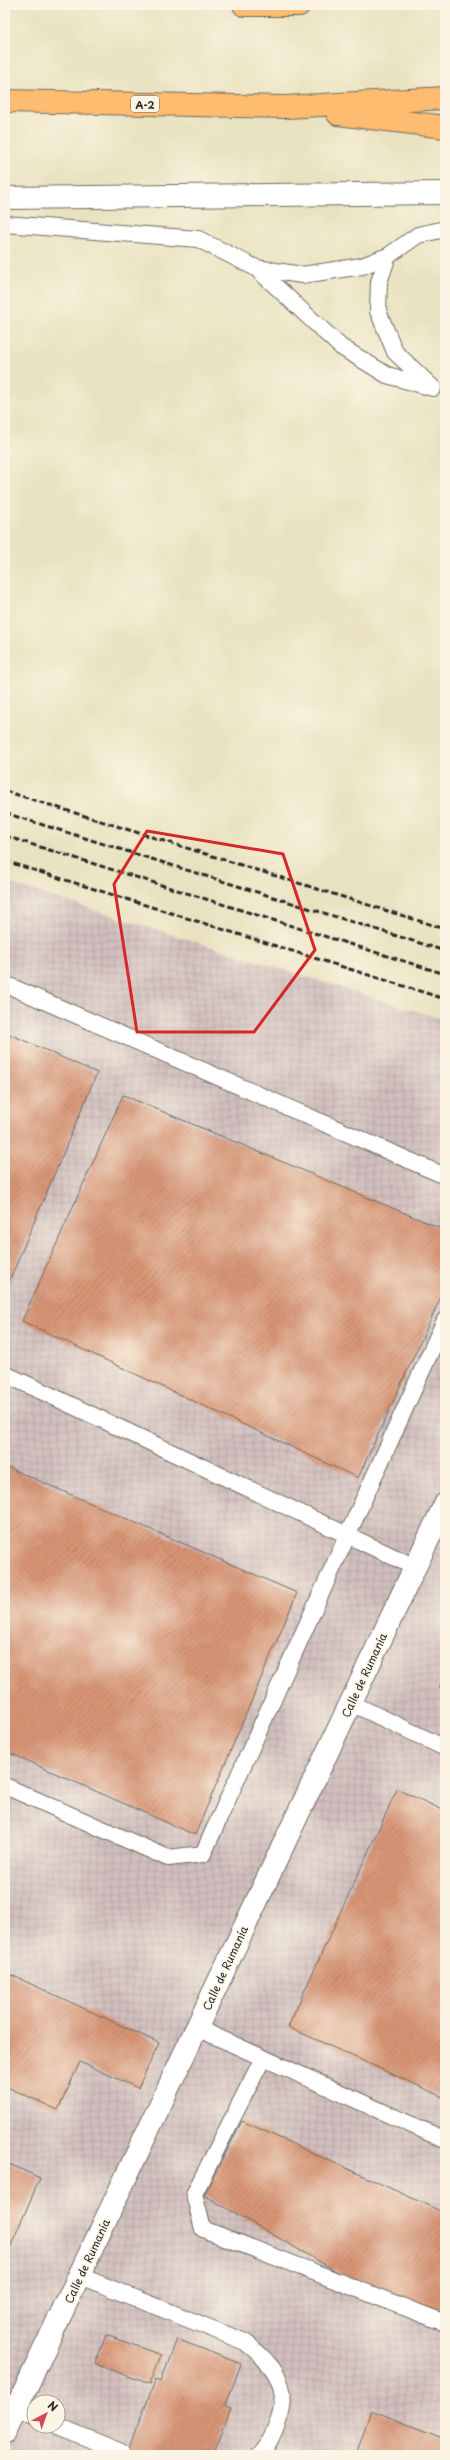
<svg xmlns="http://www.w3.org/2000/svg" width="450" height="2460" viewBox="0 0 450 2460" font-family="'Playpen Sans',sans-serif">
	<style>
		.industrial { fill: url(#industrial-grid); fill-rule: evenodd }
		.building { fill: url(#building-hatch) }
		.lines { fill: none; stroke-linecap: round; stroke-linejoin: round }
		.service-casing { stroke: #6e6b5f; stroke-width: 18 }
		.minor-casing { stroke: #6e6b5f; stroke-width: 24 }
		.tertiary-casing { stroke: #6e6b5f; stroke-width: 24 }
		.motorway-casing { stroke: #6e6b5f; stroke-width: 24 }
		.service { stroke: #fff; stroke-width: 16 }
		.minor { stroke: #fff; stroke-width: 22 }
		.tertiary { stroke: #fff; stroke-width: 22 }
		.motorway { stroke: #fdbc70; stroke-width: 22 }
		.rail { stroke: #2b2b2b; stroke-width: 3; stroke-dasharray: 6 3; stroke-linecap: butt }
		.marked { fill: none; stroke: #d62828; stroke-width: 3; stroke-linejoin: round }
		.labels { text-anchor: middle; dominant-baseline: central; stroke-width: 3; stroke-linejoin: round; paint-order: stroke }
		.shield { fill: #fcf5e5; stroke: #6a6863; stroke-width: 1 }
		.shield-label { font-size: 10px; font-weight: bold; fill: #2b2b2b }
		.street-label { font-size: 11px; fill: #2b2b2b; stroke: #fcf5e5 }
	</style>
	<defs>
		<pattern id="industrial-grid" width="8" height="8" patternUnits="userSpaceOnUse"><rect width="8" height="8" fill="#d1bfbd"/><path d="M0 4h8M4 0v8" fill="none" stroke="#b4a4a3"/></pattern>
		<pattern id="building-hatch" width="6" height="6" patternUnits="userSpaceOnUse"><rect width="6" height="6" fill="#d89475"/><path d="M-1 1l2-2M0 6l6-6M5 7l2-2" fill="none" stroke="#af7960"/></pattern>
	</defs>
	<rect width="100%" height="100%" fill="#fcf5e5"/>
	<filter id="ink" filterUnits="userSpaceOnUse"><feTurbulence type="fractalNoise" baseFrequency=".025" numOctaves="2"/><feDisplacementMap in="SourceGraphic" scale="8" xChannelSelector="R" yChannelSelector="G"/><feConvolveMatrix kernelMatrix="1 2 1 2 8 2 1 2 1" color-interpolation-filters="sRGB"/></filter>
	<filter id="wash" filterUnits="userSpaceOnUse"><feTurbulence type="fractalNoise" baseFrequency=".012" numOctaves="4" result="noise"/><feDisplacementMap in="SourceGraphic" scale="16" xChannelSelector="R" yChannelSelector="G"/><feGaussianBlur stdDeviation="0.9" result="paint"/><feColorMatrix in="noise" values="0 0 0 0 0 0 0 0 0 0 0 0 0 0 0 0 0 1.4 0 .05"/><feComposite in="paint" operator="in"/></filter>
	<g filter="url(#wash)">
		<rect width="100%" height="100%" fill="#e9e2c0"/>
		<!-- industrial -->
		<path class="industrial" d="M 5,882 L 445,1020 L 445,2455 L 5,2455 ZM 34,2402 L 58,2402 L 58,2426 L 34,2426 Z"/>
		<g id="blocks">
			<!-- building -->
			<path class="building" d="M 5,1032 L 97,1073 L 5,1291 Z
				M 123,1095 L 445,1230 L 445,1288 L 358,1478 L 22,1321 Z
				M 5,1466 L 297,1593 L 195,1835 L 5,1751 Z
				M 445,1676 L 445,1691 L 439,1688 Z
				M 397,1789 L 445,1811 L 445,2098 L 288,2027 Z
				M 5,1972 L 159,2043 L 138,2088 L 80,2062 L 58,2110 L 5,2086 Z
				M 242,2121 L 445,2213 L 445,2316 L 367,2289 L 204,2195 Z
				M 5,2162 L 40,2178 L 5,2259 Z
				M 106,2335 L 161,2355 L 150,2384 L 95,2364 Z
				M 177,2339 L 241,2364 L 225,2407 L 231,2409 L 213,2455 L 126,2455 L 156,2379 L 161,2381 Z
				M 371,2410 L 445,2439 L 445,2455 L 356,2455 Z"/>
		</g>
	</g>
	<g filter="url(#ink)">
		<use href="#blocks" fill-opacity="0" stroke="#6e6b5f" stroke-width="1"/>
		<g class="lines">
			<!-- service casing -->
			<g class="service-casing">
				<path id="service" d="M 5,224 L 198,239 L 256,268 L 302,275 L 362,266 L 388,256 L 418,235 L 445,229
					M 256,268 L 341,347 L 387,375 L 433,388 L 395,352 L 378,311 L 379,282 L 388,256
					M 5,984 L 445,1176
					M 5,1374 L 415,1567
					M 351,1703 L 445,1748
					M 5,1786 L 168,1858 L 203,1854 L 445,1320
					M 197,2028 L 445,2140
					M 263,2058 L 194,2194 L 203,2229 L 445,2323
					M 80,2276 L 245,2342 C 276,2366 294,2389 275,2429 C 271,2439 267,2447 259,2455
					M 16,2409 L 34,2417
					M 58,2426 L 121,2452"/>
			</g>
			<!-- minor casing -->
			<g class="minor-casing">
				<path id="minor" d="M 5,2432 L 445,1504"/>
			</g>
			<!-- tertiary casing -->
			<g class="tertiary-casing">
				<path id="tertiary" d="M 5,198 L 445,193"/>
			</g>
			<!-- motorway casing -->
			<g class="motorway-casing">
				<path id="motorway" d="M 244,5 L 299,5
					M 5,101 L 286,107 L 445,98
					M 338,114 L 445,127"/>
			</g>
			<!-- service -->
			<use href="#service" class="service"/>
			<!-- minor -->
			<use href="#minor" class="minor"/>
			<!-- tertiary -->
			<use href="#tertiary" class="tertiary"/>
			<!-- motorway -->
			<use href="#motorway" class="motorway"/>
			<!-- rail -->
			<path class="rail" d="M 5,791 L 445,929
				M 5,813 L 445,951
				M 5,836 L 445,974
				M 5,861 L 445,999"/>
		</g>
	</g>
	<!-- marked area -->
	<path class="marked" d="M 147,831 L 283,854 L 315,950 L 254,1032 L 137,1032 L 114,884 Z"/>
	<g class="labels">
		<!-- shield labels -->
		<rect class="shield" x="131" y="96" width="28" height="16" rx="3"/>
		<g class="shield-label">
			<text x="145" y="104">A-2</text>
		</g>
		<!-- street labels -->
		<g class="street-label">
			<text transform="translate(364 1675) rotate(-65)">Calle de Rumanía</text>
			<text transform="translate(225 1968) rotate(-65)">Calle de Rumanía</text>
			<text transform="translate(87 2261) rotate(-65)">Calle de Rumanía</text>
		</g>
	</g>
	<!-- margin -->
	<rect width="450" height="2460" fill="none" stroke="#fcf5e5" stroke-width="20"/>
	<!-- north arrow -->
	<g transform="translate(46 2414) rotate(41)"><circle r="19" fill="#fcf5e5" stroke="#a8a49b"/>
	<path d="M0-3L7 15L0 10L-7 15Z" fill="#d1495b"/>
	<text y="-6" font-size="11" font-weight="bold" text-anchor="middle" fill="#2b2b2b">N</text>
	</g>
</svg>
